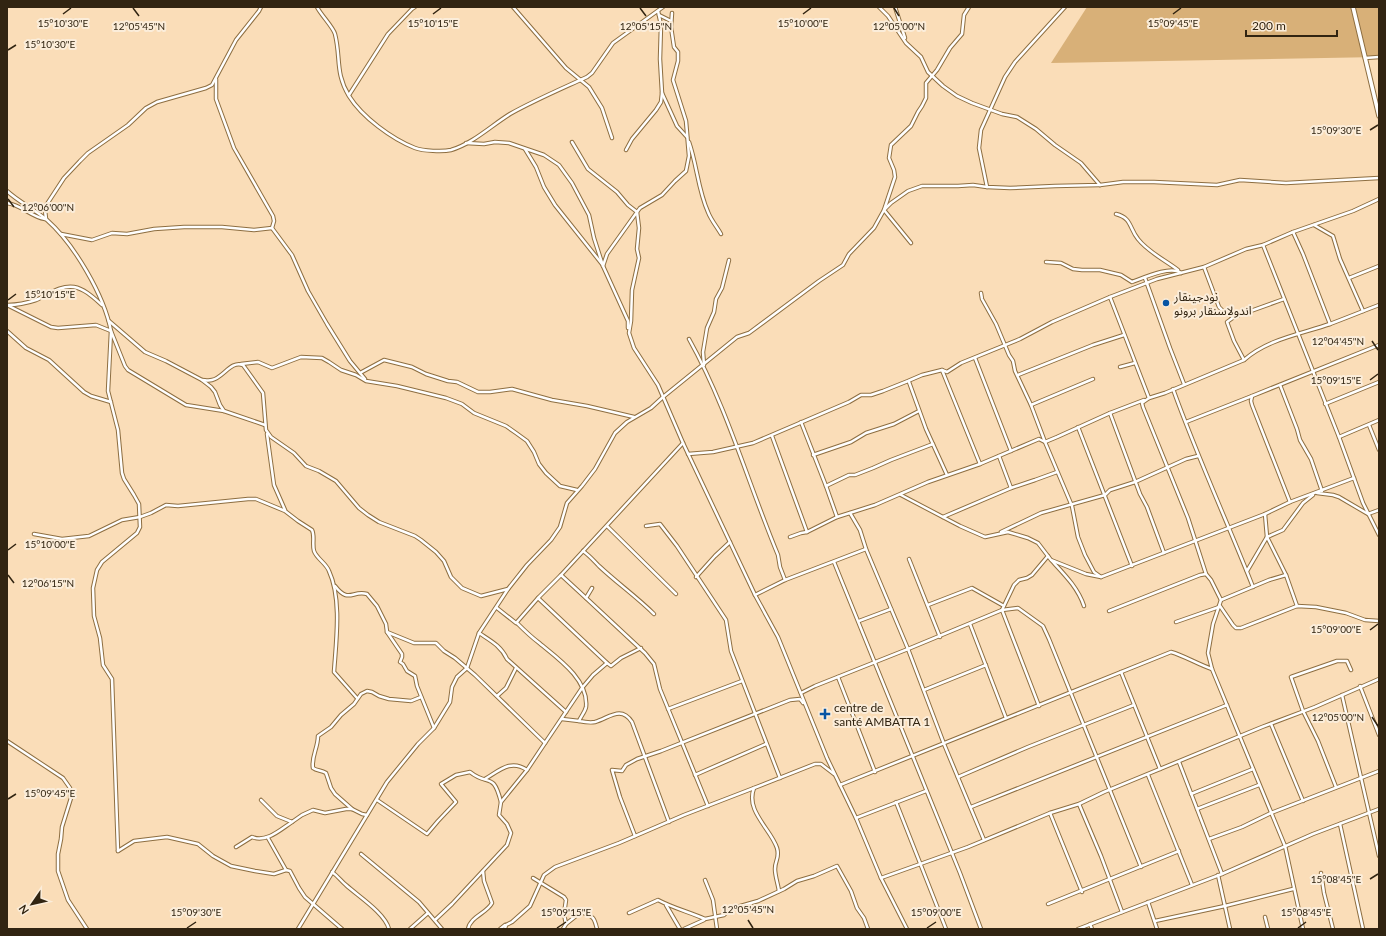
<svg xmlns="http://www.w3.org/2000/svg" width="1386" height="936" font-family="Lato,'Noto Sans Arabic',sans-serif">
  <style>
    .green { fill: #d8b078 }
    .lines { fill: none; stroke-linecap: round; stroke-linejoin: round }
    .street-casing { stroke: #8d6e41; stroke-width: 4.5 }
    .secondary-casing { stroke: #8d6e41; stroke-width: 5.5 }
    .street { stroke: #fff; stroke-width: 2.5 }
    .secondary { stroke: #fff; stroke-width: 3.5 }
    .ticks { fill: none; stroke: #312411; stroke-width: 1.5 }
    .poi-dot { fill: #0654a3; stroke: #fbedda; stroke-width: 1.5 }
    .labels { text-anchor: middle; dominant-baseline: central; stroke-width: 4; stroke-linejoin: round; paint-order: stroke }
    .poi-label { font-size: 12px; fill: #312411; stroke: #fbedda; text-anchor: start }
    .ticks-label { font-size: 10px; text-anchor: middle; fill: #312411; stroke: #fbedda; stroke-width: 4; stroke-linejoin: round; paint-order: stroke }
  </style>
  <rect width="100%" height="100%" fill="#faddb8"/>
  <polygon class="green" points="1087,7 1379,7 1379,57 1051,63"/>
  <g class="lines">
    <g class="street-casing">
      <g id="street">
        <path d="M317,7C321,15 333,27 335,34C341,58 335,73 349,96C362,117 392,139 415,148C423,151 443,152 451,150C472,144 492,125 510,114C535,100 561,89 587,77L592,73L613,43L663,7"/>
        <polyline points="513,7 566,68 589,87 602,108 612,138"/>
        <polyline points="879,7 888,16 906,43 921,57 928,72 943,86 957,96 972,103 1002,114 1017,117 1036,129 1055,145 1081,163 1100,185"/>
        <polyline points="895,7 905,38"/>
        <polyline points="672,13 671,27 674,47 678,52 678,61 673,80 686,121 689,156 686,171 675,181 662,195 640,208 637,212 639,228 637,249 639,258 632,290 631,321 629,333 634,348 658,385 683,443 755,595 778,637 827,758 856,818 881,878 907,929"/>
        <polyline points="659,15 671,21"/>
        <polyline points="1365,58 1379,57"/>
        <polyline points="216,79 216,99 234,148 273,216 274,221 272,228 292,255 308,291 327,324 350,361 365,379"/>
        <polyline points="662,93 677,126 687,137"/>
        <polyline points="349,95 388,34 412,9 415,7"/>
        <polyline points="572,142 588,169 617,192 628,205 637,212 607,254 603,266"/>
        <path d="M689,142C697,165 698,190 708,212C711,220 717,227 721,234"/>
        <polyline points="466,143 484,144 495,142 509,143 544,155 559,165 572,183 589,215 594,238 603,266 628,321 628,328"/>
        <polyline points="525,149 536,167 544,187 555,205 602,264"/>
        <polyline points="626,150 632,139 656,110 661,102 662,93 660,59 661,25 658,11"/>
        <polyline points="987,187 979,148 981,130 1005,77 1015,62 1065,7"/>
        <path d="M7,191C19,202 34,209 47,220C74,244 104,295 111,331L108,391L118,430L122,473L124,479L134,495L139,504L140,527L137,533L102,562L97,570L93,588L94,616L100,638L103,665L112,679L118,851"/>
        <path d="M7,203C22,205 31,217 45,219"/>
        <path d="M1116,214C1132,218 1129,228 1138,239C1148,252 1165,260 1178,270"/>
        <polyline points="46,219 45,210 47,204 64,178 80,161 88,153 128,125 146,108 157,102 206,88 212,85 236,40 259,11 261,7"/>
        <polyline points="1314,225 1333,236 1340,259 1363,311"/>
        <polyline points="1293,232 1303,254 1330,324"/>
        <polyline points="61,234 92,240 112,233 127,234 154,229 184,227 222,227 254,230 272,228"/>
        <polyline points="911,243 884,210 895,177 894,170 889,158 891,145 911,126 918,112 922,106 926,98 926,83 937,70 950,48 962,34 964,15 969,7"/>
        <polyline points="1263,245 1339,437 1363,503 1379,535"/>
        <path d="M1046,262L1061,263L1073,269L1082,270H1100L1121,275L1132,282C1143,278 1171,265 1181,273"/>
        <polyline points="1204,267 1219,307 1225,313 1234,317 1227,322 1234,341 1244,360"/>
        <polyline points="1145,278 1170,348 1184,384"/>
        <polyline points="1349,278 1379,266"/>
        <polyline points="981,293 982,299 996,324 1009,355 1013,361 1015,371 1031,405 1045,442 1072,506 1078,537 1085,555 1094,572 1101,577"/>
        <polyline points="1110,297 1149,398 1142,403 1143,407 1188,518 1206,574 1211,580 1221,600 1213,624 1208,653 1212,669 1285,846 1303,929"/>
        <polyline points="7,305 51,327 58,328 96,325 111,331 125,366 128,370 186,405 224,411"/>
        <path d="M8,305C18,305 27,303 36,300C48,295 60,285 74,287C85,289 94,298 102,305"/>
        <polyline points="1234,317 1284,299"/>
        <polyline points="109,321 145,352 166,361 202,380 211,387 215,392 220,405 224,411 265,425"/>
        <polyline points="7,331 26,348 49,360 84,392 91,396 111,402"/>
        <path d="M689,339C727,407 748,483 778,555L780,567L785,580"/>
        <polyline points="975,358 1011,451"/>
        <polyline points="241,364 258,362 272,368 301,357 322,358 329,362 341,370 356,375 366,381 397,386 446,398 462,404 474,413 506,426 516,433 527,441 534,452 539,464 546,473 560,486 577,490"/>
        <polyline points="704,365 703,352 707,328 714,312 716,299 722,288 729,260"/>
        <polyline points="1120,367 1135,363"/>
        <polyline points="942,370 980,464"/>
        <polyline points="360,373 384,360 412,367 426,374 448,381 457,382 478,392 490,392 512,389 552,400 587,406 634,417"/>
        <polyline points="1018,375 1093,345 1124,335"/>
        <path d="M202,380C205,380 208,381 212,380C223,378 231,360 243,365L263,393L266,430L271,437L294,453L306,466L319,471L336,481L359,508L368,515L379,522L415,536L421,540L436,552L444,561L451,577L462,588L481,596L508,589L527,565L551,540L560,527L567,503L582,486L595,469L615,433L627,422L651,408L663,397L737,337L749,333L819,281L843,265L849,254L874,228L884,210L891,203L908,191L922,186H958L973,185L987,187L1010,188L1055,186L1100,185L1123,182H1154L1217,185L1240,180L1286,183L1379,178"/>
        <polyline points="909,382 926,429 947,475"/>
        <polyline points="1280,385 1297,429 1300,440 1311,459 1322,491"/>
        <path d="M1173,389C1197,456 1227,521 1253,587"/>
        <path d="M1149,398L1165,393L1244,360C1268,339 1301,334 1330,324C1346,318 1363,311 1379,305"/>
        <polyline points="1325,404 1379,382"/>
        <polyline points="1031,405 1093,379"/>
        <polyline points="1110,413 1140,494 1147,507 1164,553"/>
        <polyline points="801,422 826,486 849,475 855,475 873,468 891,460 933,444"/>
        <polyline points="1186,422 1252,396"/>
        <polyline points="1369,425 1379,450"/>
        <polyline points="1078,427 1132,566"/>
        <polyline points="267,434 274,485 285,510"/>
        <polyline points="772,436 807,532"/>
        <polyline points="1339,437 1379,420"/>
        <polyline points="688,454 713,452 753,443 849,402 861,395 871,395 883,391 908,381 922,375 942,370 947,372 961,363 1020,339 1052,322 1110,297 1157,279 1204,267 1246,249 1263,245 1293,232 1353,211 1379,199"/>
        <polyline points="813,455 851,442 866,433 894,424 919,411"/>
        <polyline points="999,456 1011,488"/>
        <polyline points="826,486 837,517"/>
        <polyline points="1317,493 1333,495 1339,497 1368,514 1379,510"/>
        <polyline points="901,495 960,526 985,537 1008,532 1028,538 1038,543 1051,560 1086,574 1101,577 1265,514 1290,502 1354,478"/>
        <polyline points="1290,502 1252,405 1251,401 1252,396 1379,345"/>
        <polyline points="850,513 860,530 866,549 908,649 944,744 984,840"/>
        <polyline points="1265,514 1267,537 1286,575 1297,606"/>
        <polyline points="943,517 1011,488 1035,480 1057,472"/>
        <polyline points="607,526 676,594"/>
        <polyline points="646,526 660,524 677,546 726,620 731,651 780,778"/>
        <polyline points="1001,532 1041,513 1105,495 1110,490 1135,482 1186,459 1198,456"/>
        <path d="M34,534L62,539L89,536L122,520L140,517L151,513L166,505L178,506L248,499H256L285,511L298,521L312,530C315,536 312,544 314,551C317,559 326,563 329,571C342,599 336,642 334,672L357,698"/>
        <polyline points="790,537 801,533 807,532 837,517 875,505 928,482 980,464 1039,439 1045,442 1057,437 1110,413 1144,400"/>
        <path d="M583,551C590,556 594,561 599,566C617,583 637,597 654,614"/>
        <polyline points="909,559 940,637"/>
        <path d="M1052,561C1065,575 1078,588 1084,606"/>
        <polyline points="834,562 960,873 981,929"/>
        <polyline points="1247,571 1267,537 1283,530 1303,503 1313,495"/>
        <polyline points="561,575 683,443"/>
        <polyline points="696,577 715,556 730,542"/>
        <path d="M335,586C349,604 352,590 367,594L377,606L386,624L387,632L402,654V657L400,662L403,664L407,671L415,676L417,686L434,728"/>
        <polyline points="592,588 586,598 645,653 654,664 660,689 708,806"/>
        <polyline points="755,595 785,580 866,549"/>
        <polyline points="538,598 561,575 586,598"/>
        <polyline points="1221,600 1269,580 1286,575"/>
        <polyline points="928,605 972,588 1004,606"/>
        <polyline points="1220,606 1233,625 1236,628 1241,628 1297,606 1316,607 1346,613 1365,620 1379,621"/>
        <polyline points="497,608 516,623"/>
        <polyline points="1109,611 1200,575 1206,574"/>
        <polyline points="859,621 891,609"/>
        <polyline points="1176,622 1219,607"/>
        <polyline points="970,624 1006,718"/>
        <path d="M387,632L414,643H436L444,651L455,658L475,675L545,743L582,688L593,675L607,663L538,598L517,622V623C524,630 530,636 538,642C556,657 589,679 586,707C585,712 581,716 579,721C584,722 590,723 595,722C609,718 621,705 632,722L669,822"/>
        <path d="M479,633C491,641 501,646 507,659L566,712"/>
        <polyline points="607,663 611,666 621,658 641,648"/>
        <polyline points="1121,672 1160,769"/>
        <polyline points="838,677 875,772"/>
        <polyline points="1360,686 1379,735"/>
        <polyline points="924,690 986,665"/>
        <polyline points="801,693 815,686 908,649 1002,610 1018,608 1043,626 1049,639 1141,867"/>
        <polyline points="1342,695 1379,856"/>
        <polyline points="497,696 506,688 516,668"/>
        <polyline points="1039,706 1002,610 1014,585 1019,580 1027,578 1032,575 1048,556"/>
        <polyline points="668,709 742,681"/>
        <polyline points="562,719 579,721"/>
        <polyline points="1271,724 1303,801"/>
        <polyline points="7,741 63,778 70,788 71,798 62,827 61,839 58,854 58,871 68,900 87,929"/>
        <polyline points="1179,762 1222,874"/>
        <polyline points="695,775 766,744"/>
        <polyline points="1148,775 1192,885"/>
        <polyline points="958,777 1028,747 1134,705"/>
        <path d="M485,779C500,770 511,759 527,770L545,743"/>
        <path d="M840,785L1171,652C1185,656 1197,664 1212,669"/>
        <polyline points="1336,787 1318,741 1303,711 1291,677 1337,661 1347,661 1351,670"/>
        <polyline points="1191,794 1253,769"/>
        <polyline points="261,800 277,816 292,822 302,815 313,810 325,813 346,809 352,809 362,814 367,815"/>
        <path d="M377,800L427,834L438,821L456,802L441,784L456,775L470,772C489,787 493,771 501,802"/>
        <polyline points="896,802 946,929"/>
        <polyline points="1079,804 1101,856 1122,912"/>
        <polyline points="971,807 1227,705"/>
        <path d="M352,809L335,794L331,788L326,773C321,770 317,771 313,768C311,757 318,748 318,736L331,727L341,715L354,704L361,694L367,691L372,692L379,696L389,699L411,701L421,697"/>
        <polyline points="1197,809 1259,785"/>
        <polyline points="1050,813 1082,892"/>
        <polyline points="856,818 926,791"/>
        <polyline points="1340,824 1363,929"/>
        <polyline points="635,836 620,797 612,770 622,771 626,765 637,759 661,751 790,700 800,699 803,703"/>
        <polyline points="268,838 286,870"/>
        <polyline points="1209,839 1242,827 1271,813 1379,771"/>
        <path d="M236,847L252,837C266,843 280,830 292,822"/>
        <polyline points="118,851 134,841 167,837 198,844 213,856 231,866 255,871 274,874 286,870 290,871 299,888 305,897 342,929"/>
        <polyline points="361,854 419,902 442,929"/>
        <path d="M332,872C338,876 341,881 346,885C358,896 385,913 389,929"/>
        <polyline points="1321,873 1324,893 1333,929"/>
        <polyline points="1218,875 1230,929"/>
        <polyline points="533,878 564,897 566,900 564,914 566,924"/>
        <polyline points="881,878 968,847 1050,813 1079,804 1104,792 1262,727 1315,707 1379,679"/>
        <polyline points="705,880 713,900 717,929"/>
        <path d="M779,891C778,884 775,876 775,869C775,860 780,858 777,848C771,829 745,811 754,788L815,764H821L834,774"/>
        <polyline points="1148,902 1157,929"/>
        <polyline points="1048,904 1179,851"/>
        <polyline points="666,905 680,929"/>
        <path d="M629,913L658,900C673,908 689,912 705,919L724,915L730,909L758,901L784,889L797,881L814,876L837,866L851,891L857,908L864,918L868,929"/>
        <polyline points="1265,917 1268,929"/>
        <polyline points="435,920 452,904 507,845 511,833 507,824 499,815 501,802 527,770"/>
        <polyline points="1155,921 1225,906 1293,889"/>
        <polyline points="1090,924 1092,929"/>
        <polyline points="298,929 387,782 418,744 434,728 450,702 452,687 457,677 467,668 479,633 508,589"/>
        <polyline points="410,929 428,913"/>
        <path d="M468,929C470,917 487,913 492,903L484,881L483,871"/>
        <polyline points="500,929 505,925"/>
        <polyline points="505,929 506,925 512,922 530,906 544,875 555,867 619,843 684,815 754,788"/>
        <path d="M563,929L566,924L581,912C593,917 594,916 597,929"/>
        <polyline points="684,929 704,920"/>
        <polyline points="1078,929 1222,874 1313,834 1379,809"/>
      </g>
    </g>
    <g class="secondary-casing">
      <polyline id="secondary" points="1353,7 1379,116"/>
    </g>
    <use href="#street" class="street"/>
    <use href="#secondary" class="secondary"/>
  </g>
  <path class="ticks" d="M133,8L139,16M640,8L646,16M894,8L899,16M63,14L71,8M433,14L441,8M803,14L811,8M1173,14L1181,8M8,50L16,45M1370,130L1378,125M8,199L14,207M8,300L16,294M1372,341L1378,350M1370,380L1378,374M8,550L16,544M8,575L14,583M1370,630L1378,624M1372,717L1378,726M8,799L16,794M1370,879L1378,874M748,920L753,928M187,928L196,922M557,928L566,922M927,928L936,922M1298,928L1306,922"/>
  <g class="poi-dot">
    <circle cx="1166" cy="303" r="4"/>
    <path d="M823 708h4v4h4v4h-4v4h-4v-4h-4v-4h4z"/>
  </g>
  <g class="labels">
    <g class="poi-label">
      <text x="1174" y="296">نودجينقار<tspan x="1174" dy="14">اندولاسنقار برونو</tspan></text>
      <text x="834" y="707">centre de<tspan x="834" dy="14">santé AMBATTA 1</tspan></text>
    </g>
  </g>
  <g class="ticks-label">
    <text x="63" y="27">15°10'30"E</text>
    <text x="433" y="27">15°10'15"E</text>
    <text x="803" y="27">15°10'00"E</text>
    <text x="1173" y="27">15°09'45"E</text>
    <text x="139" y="30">12°05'45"N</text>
    <text x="646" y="30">12°05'15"N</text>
    <text x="899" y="30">12°05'00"N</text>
    <text x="50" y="48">15°10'30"E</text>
    <text x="1336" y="134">15°09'30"E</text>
    <text x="48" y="211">12°06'00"N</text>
    <text x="50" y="298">15°10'15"E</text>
    <text x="1338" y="345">12°04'45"N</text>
    <text x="1336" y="384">15°09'15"E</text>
    <text x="50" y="548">15°10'00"E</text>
    <text x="48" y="587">12°06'15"N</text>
    <text x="1336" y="633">15°09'00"E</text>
    <text x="1338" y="721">12°05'00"N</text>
    <text x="50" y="797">15°09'45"E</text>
    <text x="1336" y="883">15°08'45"E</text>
    <text x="748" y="913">12°05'45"N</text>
    <text x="196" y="916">15°09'30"E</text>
    <text x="566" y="916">15°09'15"E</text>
    <text x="936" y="916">15°09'00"E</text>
    <text x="1306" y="916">15°08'45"E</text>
  </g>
  <rect width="1386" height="936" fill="none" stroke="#312411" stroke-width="16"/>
  <g transform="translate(32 904) rotate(236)" stroke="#fbedda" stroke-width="3" paint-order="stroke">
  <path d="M0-3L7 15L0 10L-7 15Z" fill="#312411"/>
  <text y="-6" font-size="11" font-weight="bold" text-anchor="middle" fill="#312411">N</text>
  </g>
  <path d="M1246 30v6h91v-6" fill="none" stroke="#312411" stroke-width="2"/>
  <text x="1252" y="30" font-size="12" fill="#312411" stroke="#fbedda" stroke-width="3" paint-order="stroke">200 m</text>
</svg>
